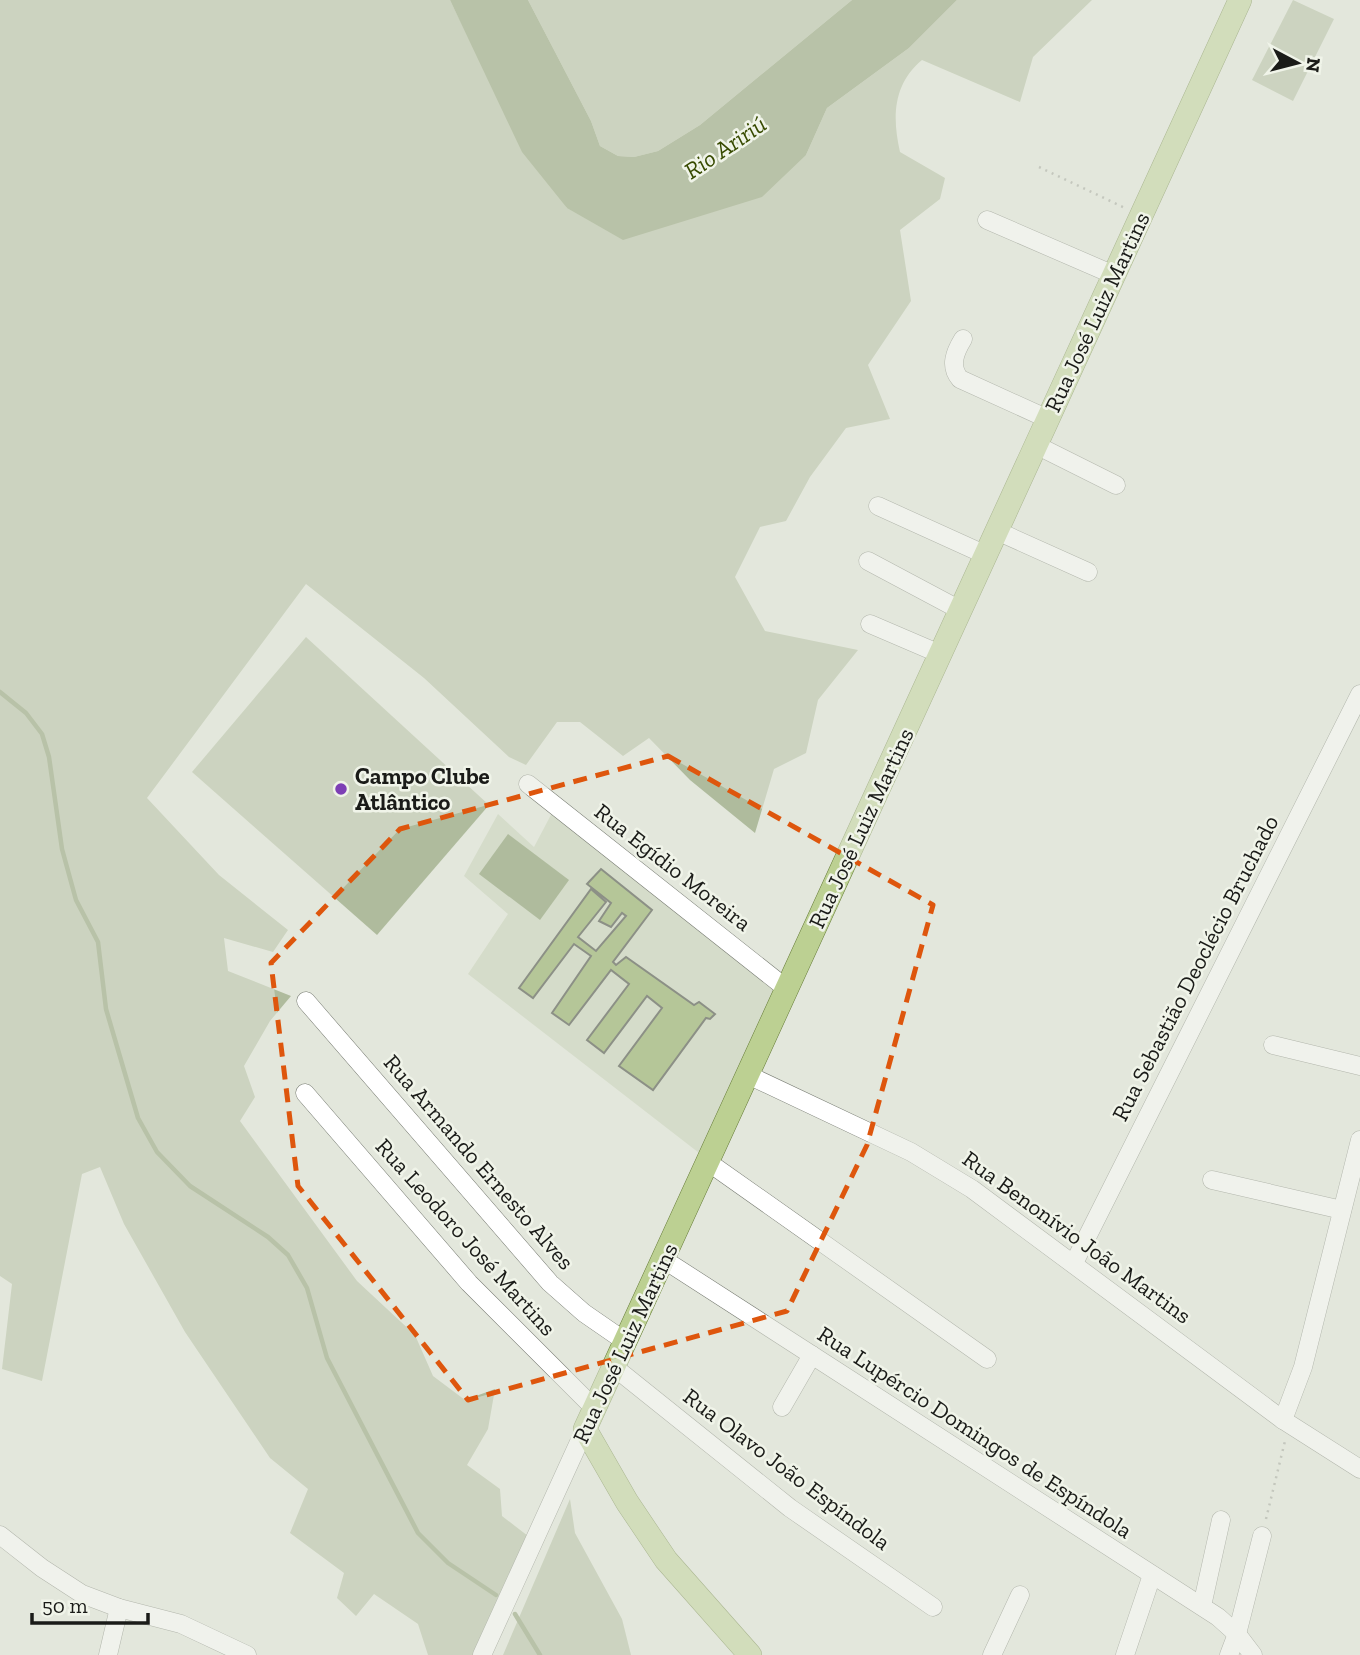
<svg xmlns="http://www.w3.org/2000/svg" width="1360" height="1655" font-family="'Zilla Slab',serif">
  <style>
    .built { fill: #d5dcca }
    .green { fill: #afbb9d }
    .water { fill: #849468 }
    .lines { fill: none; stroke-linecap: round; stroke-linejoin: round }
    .stream { stroke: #849468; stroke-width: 4.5 }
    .building { fill: #b5c698; stroke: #8c9086; stroke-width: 2 }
    .minor-casing { stroke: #787c73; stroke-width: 19 }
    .major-casing { stroke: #667c38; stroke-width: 24 }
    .path { stroke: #9da098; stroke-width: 2.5; stroke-dasharray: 2 5; stroke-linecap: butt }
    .minor { stroke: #fff; stroke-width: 18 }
    .major { stroke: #bcd092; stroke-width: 23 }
    .marked { fill: none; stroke: #de560d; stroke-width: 5; stroke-dasharray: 14 9; stroke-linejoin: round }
    .poi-dot { fill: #7d3fb5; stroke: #f0f4e9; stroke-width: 2.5 }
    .labels { text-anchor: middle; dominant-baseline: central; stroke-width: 5; stroke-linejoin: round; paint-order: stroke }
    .street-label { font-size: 23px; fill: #1a1b18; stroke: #f0f4e9 }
    .poi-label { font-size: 23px; font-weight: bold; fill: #1a1b18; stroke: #f0f4e9; text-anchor: start }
    .water-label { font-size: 24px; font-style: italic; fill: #374a00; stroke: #f0f4e9 }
  </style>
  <rect width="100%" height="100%" fill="#e3e7dc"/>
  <polygon class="built" points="553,811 780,985 703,1156 468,974 508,914 464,876 498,814 534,847"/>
  <g class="green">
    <path d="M0,0H450L483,67L567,208L806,155L827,108L909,48L957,0H1092L1033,57L1020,102L922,60C893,84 892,117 900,152L945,178L940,199L900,230L911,301L868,365L890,419L846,428L810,477L786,521L760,527L735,577L765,631L858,650L818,700L806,753L774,769L755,833L690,780L649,738L623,756L580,722H557L526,765L509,757L424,678L306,584L147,798L219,875L288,930L273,952L224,938L228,971L291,996L270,1021L244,1066L255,1097L240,1121L357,1281L415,1335L433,1376L465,1400L495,1389L488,1429L467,1465L500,1489L502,1516L528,1536L473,1655H428L418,1624L374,1594L356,1616L337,1598L344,1573L290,1533L308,1489L270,1458L185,1332L124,1224L100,1167L82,1174L42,1381L2,1369L12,1284L0,1276Z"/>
    <polygon points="528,0 852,0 700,125 658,151 634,157 618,156 600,146 591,121"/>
    <polygon points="1293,0 1334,19 1293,101 1252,80"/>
    <polygon points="306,637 489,805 377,935 192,772"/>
    <polygon points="508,834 569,880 540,920 479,874"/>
    <polygon points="570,1499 575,1533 622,1619 631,1655 503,1655"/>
  </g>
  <polygon class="water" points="450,0 528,0 591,121 600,146 618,156 634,157 658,151 700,125 852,0 957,0 909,48 827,108 806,155 762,197 623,240 567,208 522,152"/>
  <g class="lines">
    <g class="stream">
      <polyline points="0,692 26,713 42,734 49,757 62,849 76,900 98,942 106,1009 138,1118 157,1152 190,1186 268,1237 288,1255 307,1288 327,1358 418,1533 448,1563 496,1595"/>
      <polyline points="515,1614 540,1655"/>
    </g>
  </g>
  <polygon class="building" points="601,869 652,910 613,962 616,965 626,957 694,1005 699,1002 715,1014 710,1019 706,1018 653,1090 619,1066 662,1008 647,996 604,1053 587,1040 629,984 611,970 569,1025 552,1013 591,956 574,944 533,998 519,988 591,889 606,902 578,937 596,951 626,916 622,913 611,927 599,921 611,903 587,884"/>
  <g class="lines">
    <g class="minor-casing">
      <g id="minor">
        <polyline points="987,220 1114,275"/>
        <path d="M963,339C955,352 949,366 960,379L1048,419"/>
        <polyline points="1036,445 1116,485"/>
        <polyline points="878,506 986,555"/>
        <polyline points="997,531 1088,572"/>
        <polyline points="868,561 960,610"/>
        <polyline points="870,624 940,654"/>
        <polyline points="528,784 787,989"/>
        <polyline points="306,1001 550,1283 584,1313 626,1342"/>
        <polyline points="1273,1045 1360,1066"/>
        <polyline points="748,1075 911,1152 972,1189 1283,1420 1360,1469"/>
        <polyline points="305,1093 469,1283 595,1409"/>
        <polyline points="708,1162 987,1359"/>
        <polyline points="1212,1180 1342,1210"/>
        <polyline points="663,1259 1218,1617 1237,1634 1253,1655"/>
        <polyline points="1074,1263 1360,694"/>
        <polyline points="614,1367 790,1508 933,1607"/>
        <polyline points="782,1407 812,1355"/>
        <polyline points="1283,1420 1303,1367 1360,1140"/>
        <polyline points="0,1535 42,1568 82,1594 119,1608 181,1624 247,1655"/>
        <polyline points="1202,1606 1221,1520"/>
        <polyline points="108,1655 119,1608"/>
        <polyline points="482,1655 585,1429"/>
        <polyline points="992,1655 1020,1595"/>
        <polyline points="1125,1655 1152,1575"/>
        <polyline points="1229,1655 1237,1634 1262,1536"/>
      </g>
    </g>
    <g class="major-casing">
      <polyline id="major" points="750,1655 666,1560 627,1502 585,1429 1240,0"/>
    </g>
    <g class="path">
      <polyline points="1039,167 1125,208"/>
      <polyline points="1266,1519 1285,1441"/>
    </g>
    <use href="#minor" class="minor"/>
    <use href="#major" class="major"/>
  </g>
  <path d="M0 0H1360V1655H0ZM668,756L933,905L867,1145L787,1311L468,1400L298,1186L271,963L400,829Z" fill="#e3e7dc" fill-opacity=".55" fill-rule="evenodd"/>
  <path class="marked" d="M668,756L933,905L867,1145L787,1311L468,1400L298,1186L271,963L400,829Z"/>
  <circle class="poi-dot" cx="341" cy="789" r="7"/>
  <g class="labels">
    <g class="street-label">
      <text transform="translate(1097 312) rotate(-65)">Rua José Luiz Martins</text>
      <text transform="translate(861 828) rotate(-65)">Rua José Luiz Martins</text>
      <text transform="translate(673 867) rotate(38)">Rua Egídio Moreira</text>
      <text transform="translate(1195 968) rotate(-63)">Rua Sebastião Deoclécio Bruchado</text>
      <text transform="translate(479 1162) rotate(49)">Rua Armando Ernesto Alves</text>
      <text transform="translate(466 1237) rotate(48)">Rua Leodoro José Martins</text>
      <text transform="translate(1077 1237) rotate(36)">Rua Benonívio João Martins</text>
      <text transform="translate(625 1343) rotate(-65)">Rua José Luiz Martins</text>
      <text transform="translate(975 1432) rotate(33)">Rua Lupércio Domingos de Espíndola</text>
      <text transform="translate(787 1469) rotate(37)">Rua Olavo João Espíndola</text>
    </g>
    <g class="poi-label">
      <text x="355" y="776">Campo Clube<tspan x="355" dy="26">Atlântico</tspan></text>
    </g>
    <g class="water-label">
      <text transform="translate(725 147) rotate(-34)">Rio Aririú</text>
    </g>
  </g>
  <g transform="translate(1297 63) rotate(97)" stroke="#f0f4e9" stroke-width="5" paint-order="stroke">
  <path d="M0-5L12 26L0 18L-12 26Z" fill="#1a1b18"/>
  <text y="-10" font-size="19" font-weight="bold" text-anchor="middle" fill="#1a1b18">N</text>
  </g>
  <path d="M32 1613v10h116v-10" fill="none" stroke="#1a1b18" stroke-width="3.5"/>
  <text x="42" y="1613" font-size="21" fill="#1a1b18" stroke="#f0f4e9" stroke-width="5" paint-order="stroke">50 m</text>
</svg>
